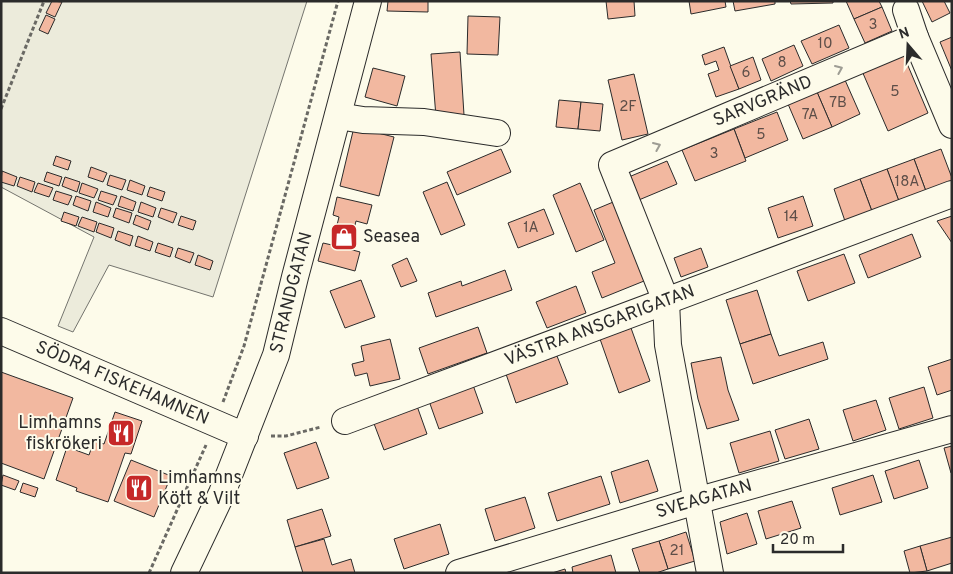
<svg xmlns="http://www.w3.org/2000/svg" width="953" height="574" font-family="Overpass,sans-serif">
  <style>
    .green { fill: #ecebdb; stroke: #74746e }
    .building { fill: #f2b8a0; stroke: #2b2b2b }
    .lines { fill: none; stroke-linecap: round; stroke-linejoin: round }
    .minor-casing { stroke: #2b2b2b; stroke-width: 28 }
    .path { stroke: #6a6964; stroke-width: 3; stroke-dasharray: 4 2.5; stroke-linecap: butt }
    .minor { stroke: #fdfbea; stroke-width: 26 }
    .oneway { stroke: #9e9d94 }
    .labels { text-anchor: middle; dominant-baseline: central; stroke-width: 4; stroke-linejoin: round; paint-order: stroke }
    .number-label { font-size: 15px; fill: #5d4e48 }
    .street-label { font-size: 18px; fill: #2b2b2b; stroke: #fdfbea }
    .poi-label { font-size: 18px; fill: #2b2b2b; stroke: #fdfbea; text-anchor: start }
  </style>
  <rect width="100%" height="100%" fill="#fdfbea"/>
  <polygon class="green" points="1,1 307,1 213,297 109,265 73,332 58,326 94,237 1,187"/>
  <g class="building">
    <polygon points="52,1 62,2 55,17 46,13"/>
    <polygon points="388,1 428,1 428,12 387,11"/>
    <polygon points="606,1 634,1 635,16 608,19"/>
    <polygon points="689,1 725,1 726,7 691,14"/>
    <polygon points="733,1 775,1 775,4 735,11"/>
    <polygon points="790,1 833,1 833,3 791,4"/>
    <polygon points="846,1 879,1 882,7 854,19"/>
    <polygon points="922,1 944,1 950,13 932,22"/>
    <polygon points="882,7 892,31 865,43 854,19"/>
    <polygon points="46,15 55,19 48,34 39,30"/>
    <polygon points="468,16 500,17 498,55 467,54"/>
    <polygon points="839,25 849,48 812,64 801,41"/>
    <polygon points="952,37 952,71 940,42"/>
    <polygon points="794,45 803,66 771,81 762,59"/>
    <polygon points="724,47 739,89 716,97 708,74 719,70 716,61 705,65 702,55"/>
    <polygon points="460,52 464,115 436,117 431,54"/>
    <polygon points="903,54 928,113 888,131 862,71"/>
    <polygon points="753,57 761,80 739,89 730,66"/>
    <polygon points="373,68 405,76 397,106 365,97"/>
    <polygon points="634,74 648,134 622,140 608,80"/>
    <polygon points="845,80 860,114 832,127 817,92"/>
    <polygon points="817,92 832,127 803,139 788,104"/>
    <polygon points="559,100 581,102 578,129 556,127"/>
    <polygon points="581,102 603,104 600,131 578,129"/>
    <polygon points="777,112 788,140 745,158 734,129"/>
    <polygon points="354,127 394,137 379,196 340,186"/>
    <polygon points="734,129 746,161 695,181 682,150"/>
    <polygon points="501,149 511,172 457,195 447,172"/>
    <polygon points="941,149 952,178 952,185 927,194 914,159"/>
    <polygon points="56,156 71,161 68,170 53,165"/>
    <polygon points="914,159 927,194 900,204 887,169"/>
    <polygon points="667,161 677,184 634,202 624,179"/>
    <polygon points="91,167 107,173 103,182 88,177"/>
    <polygon points="887,169 900,204 873,214 860,179"/>
    <polygon points="2,171 17,177 14,186 1,182"/>
    <polygon points="47,172 62,177 59,186 44,181"/>
    <polygon points="110,175 126,180 122,190 107,185"/>
    <polygon points="20,177 35,182 32,192 17,186"/>
    <polygon points="65,177 80,182 77,192 62,186"/>
    <polygon points="860,179 873,214 846,224 834,189"/>
    <polygon points="130,180 145,186 142,195 127,190"/>
    <polygon points="447,182 465,225 441,235 423,192"/>
    <polygon points="38,183 53,188 49,197 34,192"/>
    <polygon points="82,183 98,189 94,198 79,193"/>
    <polygon points="580,183 604,240 576,252 553,195"/>
    <polygon points="150,187 165,192 162,201 147,196"/>
    <polygon points="56,191 72,196 68,205 53,200"/>
    <polygon points="101,191 117,196 113,205 98,200"/>
    <polygon points="76,196 91,201 88,211 73,205"/>
    <polygon points="121,196 136,202 133,211 118,206"/>
    <polygon points="803,196 813,226 778,238 768,208"/>
    <polygon points="337,197 372,205 367,224 356,221 349,249 360,252 355,271 318,261 323,243 332,245 339,217 333,215"/>
    <polygon points="618,200 649,279 602,298 592,272 615,263 594,210"/>
    <polygon points="96,202 111,208 108,217 93,212"/>
    <polygon points="141,202 156,208 153,217 138,212"/>
    <polygon points="116,208 132,213 129,223 113,217"/>
    <polygon points="161,208 177,213 173,223 158,217"/>
    <polygon points="544,209 554,234 518,248 508,223"/>
    <polygon points="64,212 79,217 76,226 61,221"/>
    <polygon points="136,215 151,221 148,230 133,224"/>
    <polygon points="181,216 196,221 193,230 178,225"/>
    <polygon points="952,216 952,243 937,221"/>
    <polygon points="82,217 97,222 94,232 78,226"/>
    <polygon points="99,223 114,228 111,238 96,232"/>
    <polygon points="118,231 133,236 130,246 115,240"/>
    <polygon points="912,234 921,257 868,278 859,255"/>
    <polygon points="138,236 153,242 150,251 135,246"/>
    <polygon points="158,243 173,248 170,257 155,252"/>
    <polygon points="178,248 194,253 190,263 175,257"/>
    <polygon points="701,248 708,267 681,277 674,258"/>
    <polygon points="844,254 855,283 808,301 797,271"/>
    <polygon points="198,255 213,261 210,270 195,265"/>
    <polygon points="407,258 417,281 401,287 392,265"/>
    <polygon points="505,270 512,290 436,317 428,293 461,281 462,286"/>
    <polygon points="361,280 375,317 345,328 330,291"/>
    <polygon points="576,286 586,313 547,328 536,302"/>
    <polygon points="757,290 771,334 740,344 726,300"/>
    <polygon points="478,327 487,353 428,374 419,348"/>
    <polygon points="631,328 650,381 619,393 600,339"/>
    <polygon points="771,334 779,356 823,342 828,359 753,384 740,344"/>
    <polygon points="390,339 400,379 370,386 367,373 355,376 352,364 364,361 361,346"/>
    <polygon points="557,356 568,384 516,403 506,374"/>
    <polygon points="721,357 728,390 739,420 707,429 698,399 691,363"/>
    <polygon points="952,359 952,390 937,395 928,367"/>
    <polygon points="1,372 73,398 44,479 1,463"/>
    <polygon points="473,385 483,413 439,429 429,401"/>
    <polygon points="924,387 933,418 899,429 889,398"/>
    <polygon points="876,400 886,430 853,441 843,410"/>
    <polygon points="417,406 427,434 384,450 373,421"/>
    <polygon points="115,412 142,421 131,454 125,453 108,502 76,491 77,488 56,480 67,447 89,455 94,441 104,444"/>
    <polygon points="809,419 819,449 785,459 775,430"/>
    <polygon points="770,431 779,461 739,473 730,443"/>
    <polygon points="316,442 329,478 297,489 284,453"/>
    <polygon points="952,446 952,472 951,473 944,448"/>
    <polygon points="131,460 171,476 154,517 114,501"/>
    <polygon points="648,460 658,491 620,503 611,472"/>
    <polygon points="919,460 928,488 894,499 885,471"/>
    <polygon points="3,475 19,481 15,490 1,485"/>
    <polygon points="873,475 882,502 840,515 832,488"/>
    <polygon points="601,476 610,504 557,521 548,493"/>
    <polygon points="23,483 38,488 35,497 20,492"/>
    <polygon points="525,497 535,528 495,541 485,509"/>
    <polygon points="792,501 801,528 766,539 758,511"/>
    <polygon points="322,509 331,536 295,547 287,520"/>
    <polygon points="747,513 757,544 727,554 720,522"/>
    <polygon points="440,524 449,554 404,569 394,539"/>
    <polygon points="686,532 695,561 668,569 659,541"/>
    <polygon points="952,537 952,563 927,571 920,546"/>
    <polygon points="324,539 332,565 351,559 355,573 303,573 295,547"/>
    <polygon points="659,541 668,569 656,573 640,573 632,549"/>
    <polygon points="920,546 927,571 910,573 904,551"/>
    <polygon points="611,555 616,573 573,573 572,567"/>
    <polygon points="565,569 566,573 552,573"/>
  </g>
  <g class="lines">
    <g class="minor-casing">
      <g id="minor">
        <polyline points="906,10 915,37 952,125"/>
        <polyline points="338,116 363,120 424,122 497,133"/>
        <path id="s1" d="M1,331L245,436"/>
        <path id="s2" d="M345,421L952,194"/>
        <path id="s3" d="M184,573L222,493L276,355L295,277L368,1"/>
        <path id="s4" d="M459,573L696,501L952,429"/>
        <path id="s5" d="M710,573L668,345L666,301L612,165L915,37"/>
      </g>
    </g>
    <g class="path">
      <polyline points="1,109 44,1"/>
      <polyline points="223,402 244,346 338,1"/>
      <polyline points="271,436 286,436 321,427"/>
      <polyline points="149,573 206,445"/>
    </g>
    <use href="#minor" class="minor"/>
  </g>
  <defs><path id="oneway-chevron" d="M-2-3.5L2.5 0L-2 3.5" fill="none" stroke-width="1.6" stroke-linecap="round" stroke-linejoin="round" transform="scale(1.25)"/></defs>
  <g class="oneway">
    <use href="#oneway-chevron" transform="translate(839 69) rotate(-23)"/>
    <use href="#oneway-chevron" transform="translate(657 146) rotate(-23)"/>
  </g>
  <defs>
    <g id="shop-square" transform="scale(1.4375)"><rect x="-9" y="-9" width="18" height="18" rx="4" fill="#c62828" stroke="#fdfbea"/><path d="M-5-2.5h2.3a2.7 3.5 0 0 1 5.4 0H5L5.5 6h-11ZM-1.5-2.5h3a1.5 2.3 0 0 0-3 0Z" fill="#fff"/></g>
    <g id="restaurant-square" transform="scale(1.4375)"><rect x="-9" y="-9" width="18" height="18" rx="4" fill="#c62828" stroke="#fdfbea"/><path d="M-5-6h1v4h1v-4h1v4h1v-4h1v5L-1.5 .5V6h-2V.5L-5-1ZM5-6V6H3V1.5H1.5Q1.5-4 5-6Z" fill="#fff"/></g>
  </defs>
  <g fill-rule="evenodd">
    <use href="#shop-square" x="344" y="237"/>
    <use href="#restaurant-square" x="121" y="433"/>
    <use href="#restaurant-square" x="139" y="488"/>
  </g>
  <g class="labels">
    <g class="number-label">
      <text x="873" y="25">3</text>
      <text x="825" y="44">10</text>
      <text x="782" y="63">8</text>
      <text x="746" y="73">6</text>
      <text x="895" y="92">5</text>
      <text x="838" y="103">7B</text>
      <text x="628" y="107">2F</text>
      <text x="810" y="115">7A</text>
      <text x="761" y="135">5</text>
      <text x="714" y="154">3</text>
      <text x="907" y="182">18A</text>
      <text x="791" y="217">14</text>
      <text x="531" y="228">1A</text>
      <text x="677" y="551">21</text>
    </g>
    <g class="street-label">
      <text stroke="none"><textPath href="#s5" startOffset="586">SARVGRÄND</textPath></text>
      <text stroke="none"><textPath href="#s3" startOffset="301">STRANDGATAN</textPath></text>
      <text stroke="none"><textPath href="#s2" startOffset="272">VÄSTRA ANSGARIGATAN</textPath></text>
      <text stroke="none"><textPath href="#s1" startOffset="132">SÖDRA FISKEHAMNEN</textPath></text>
      <text stroke="none"><textPath href="#s4" startOffset="256">SVEAGATAN</textPath></text>
    </g>
    <g class="poi-label">
      <text x="363" y="237">Seasea</text>
      <text x="102" y="423" text-anchor="end">Limhamns<tspan x="102" dy="21">fiskrökeri</tspan></text>
      <text x="158" y="478">Limhamns<tspan x="158" dy="21">Kött &amp; Vilt</tspan></text>
    </g>
  </g>
  <rect width="953" height="574" fill="none" stroke="#2b2b2b" stroke-width="5"/>
  <g transform="translate(908 45) rotate(341)" stroke="#fdfbea" stroke-width="4" paint-order="stroke">
  <path d="M0-4L9 19L0 12L-9 19Z" fill="#2b2b2b"/>
  <text y="-8" font-size="14" font-weight="bold" text-anchor="middle" fill="#2b2b2b">N</text>
  </g>
  <path d="M773 544v8h70v-8" fill="none" stroke="#2b2b2b" stroke-width="2.5"/>
  <text x="780" y="544" font-size="15" fill="#2b2b2b" stroke="#fdfbea" stroke-width="4" paint-order="stroke">20 m</text>
</svg>
